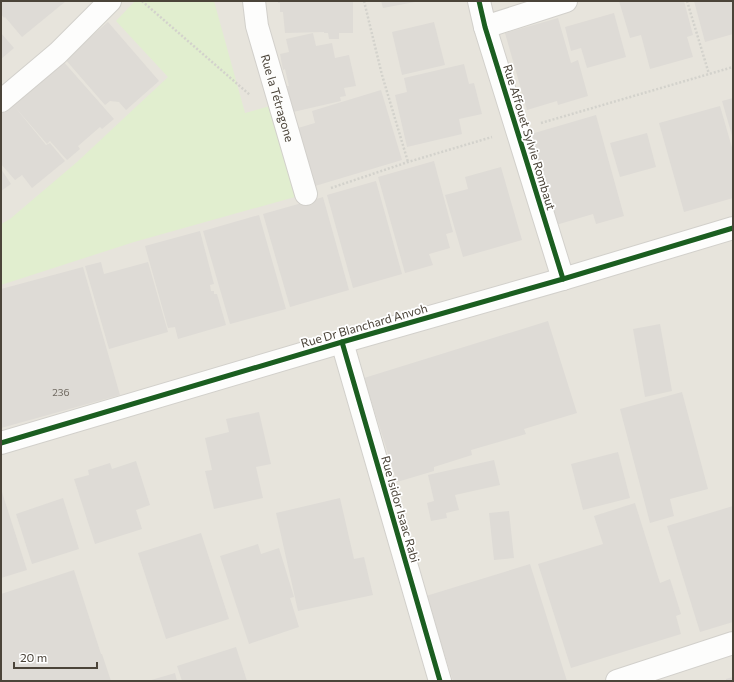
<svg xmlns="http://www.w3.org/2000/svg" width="734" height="682" font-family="Commissioner,sans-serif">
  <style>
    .residential { fill: #e7e4dc }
    .green { fill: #e1eecf }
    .building { fill: #dedbd6 }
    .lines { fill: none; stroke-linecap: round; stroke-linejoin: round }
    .minor-casing { stroke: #d2d0cb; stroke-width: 24 }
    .path { stroke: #d3d2cc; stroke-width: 2.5; stroke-dasharray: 2 2; stroke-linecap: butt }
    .minor { stroke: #fdfdfc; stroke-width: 22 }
    .cycleway-casing { stroke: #fff; stroke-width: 8 }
    .cycleway { stroke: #1b5e20; stroke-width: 5 }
    .labels { text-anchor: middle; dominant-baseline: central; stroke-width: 3.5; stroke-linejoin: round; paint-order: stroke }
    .number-label { font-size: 10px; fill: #706a61 }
    .street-label { font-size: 12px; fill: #4b4439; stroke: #fff }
  </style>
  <rect width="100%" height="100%" fill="#f4f2ee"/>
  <rect class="residential" x="1" y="1" width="732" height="680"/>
  <polygon class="green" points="135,1 214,1 245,113 277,104 302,195 134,242 1,285 1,224 10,219 77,162 168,77 116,21"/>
  <g class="building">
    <polygon points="1,1 66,1 22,37 5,17 4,18 1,14"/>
    <polygon points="278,1 353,1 353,33 339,33 339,39 329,39 328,33 324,33 324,32 285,33 283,12 280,12 280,3 278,3"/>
    <polygon points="381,1 415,1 415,2 383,8"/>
    <polygon points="619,1 684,1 693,35 687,37 693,57 650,69 641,35 630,38"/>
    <polygon points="694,1 733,1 733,34 705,42"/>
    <polygon points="614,13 626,57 587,68 581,48 571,51 565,27"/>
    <polygon points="558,18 571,63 578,60 588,96 558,105 557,101 527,110 505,33"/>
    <polygon points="108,22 159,81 126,110 119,102 110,101 105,105 65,59"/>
    <polygon points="434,22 445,65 402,75 392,32"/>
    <polygon points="1,33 14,48 1,59"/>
    <polygon points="313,33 316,46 332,43 335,58 349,55 356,86 344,88 346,96 340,97 341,101 293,112 287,86 289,86 285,69 283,70 280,54 289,52 286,39"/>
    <polygon points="62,60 114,119 102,129 100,127 78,146 80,149 67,160 50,141 47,144 15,107 46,145 50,143 65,161 32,188 22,175 15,180 1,164 1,112"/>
    <polygon points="464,64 469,84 474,83 482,114 459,119 462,134 407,147 395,95 407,92 404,78"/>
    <polygon points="381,90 402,160 315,186 298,128 315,123 312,111"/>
    <polygon points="733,98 733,139 722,101"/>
    <polygon points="720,106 733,151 733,198 684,212 659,123"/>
    <polygon points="596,115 624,216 596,224 593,214 556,225 531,134"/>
    <polygon points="647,133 656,167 620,177 610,143"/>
    <polygon points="434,161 453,232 446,234 450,248 429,254 433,265 405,273 378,177"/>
    <polygon points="501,167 522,240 463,257 445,195 468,189 465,177"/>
    <polygon points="1,169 11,184 1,191"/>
    <polygon points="376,181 402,274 353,288 327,195"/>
    <polygon points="323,197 349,290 290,307 263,214"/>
    <polygon points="259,215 286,309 230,324 203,231"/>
    <polygon points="200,231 214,284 210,285 211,291 214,291 214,294 217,294 226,325 178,339 175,327 168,328 145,246"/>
    <polygon points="101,262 104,274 148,262 168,332 109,349 85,266"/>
    <polygon points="83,267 120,395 1,428 1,289"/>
    <polygon points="548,321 577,413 524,429 526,434 471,450 472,455 434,467 434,471 397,482 364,378"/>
    <polygon points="660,324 672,391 645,397 633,329"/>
    <polygon points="682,392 708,489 670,499 674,516 650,523 620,409"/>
    <polygon points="259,412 271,464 256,467 263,498 214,509 205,471 212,470 205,438 229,432 226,419"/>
    <polygon points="618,452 630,498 583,510 571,464"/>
    <polygon points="494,460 500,485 455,495 459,510 446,513 447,518 431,521 427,503 434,501 428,475"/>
    <polygon points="136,461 150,505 136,510 142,529 95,544 74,479 89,475 88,470 110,463 112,469"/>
    <polygon points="1,489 27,570 1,578"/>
    <polygon points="63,498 79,549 32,564 16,514"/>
    <polygon points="340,498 354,559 364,557 373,595 298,611 276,513"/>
    <polygon points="635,503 660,583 670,579 681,614 676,616 681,634 571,668 538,564 603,544 594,516"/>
    <polygon points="733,506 733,622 700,632 667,526"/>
    <polygon points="509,511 514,558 494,560 489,513"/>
    <polygon points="201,533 229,619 166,639 138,553"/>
    <polygon points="258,544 261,554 279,548 294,597 290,598 299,627 249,644 220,556"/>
    <polygon points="530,564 567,681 453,681 426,596"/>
    <polygon points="74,570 101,654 102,654 111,681 1,681 1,594"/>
    <polygon points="236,647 247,681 182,681 177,666"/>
    <polygon points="175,673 177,681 148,681"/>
    <polygon points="733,677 733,681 726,681 726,679"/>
  </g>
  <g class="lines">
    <g class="minor-casing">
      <g id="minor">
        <path id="s1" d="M254,1L257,26L306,194"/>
        <polyline points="479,1 485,27 563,279"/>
        <polyline points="485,27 566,1"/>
        <polyline points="1,101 58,53 110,1"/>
        <polyline points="342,342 440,681"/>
        <polyline points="1,443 342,342 563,279 733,228"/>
        <polyline points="617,681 733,643"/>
      </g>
    </g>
    <g class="path">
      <polyline points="142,1 250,95"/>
      <polyline points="364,1 382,75 408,162"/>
      <polyline points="687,1 709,74"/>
      <polyline points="541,123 733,67"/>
      <polyline points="331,188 408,162 492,137"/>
    </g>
    <use href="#minor" class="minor"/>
    <g class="cycleway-casing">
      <g id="cycleway">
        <polyline points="479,1 485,27 563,279"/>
        <polyline points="342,342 440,681"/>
        <polyline points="1,443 342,342 563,279 733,228"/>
      </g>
    </g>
    <use href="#cycleway" class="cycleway"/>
  </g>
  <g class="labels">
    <g class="number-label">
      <text x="61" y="392">236</text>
    </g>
    <g class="street-label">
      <text stroke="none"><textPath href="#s1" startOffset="100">Rue la Tétragone</textPath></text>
      <text transform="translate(530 137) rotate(73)">Rue Affouet Sylvie Rombaut</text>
      <text transform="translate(364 325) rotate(-16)">Rue Dr Blanchard Anvoh</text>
      <text transform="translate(401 509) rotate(74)">Rue Isidor Isaac Rabi</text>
    </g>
  </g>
  <rect width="734" height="682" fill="none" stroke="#4b4439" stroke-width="4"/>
  <path d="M14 662v6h83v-6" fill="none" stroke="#4b4439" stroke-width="2"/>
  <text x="20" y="662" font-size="12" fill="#4b4439" stroke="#ffffff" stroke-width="3" paint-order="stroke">20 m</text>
</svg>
